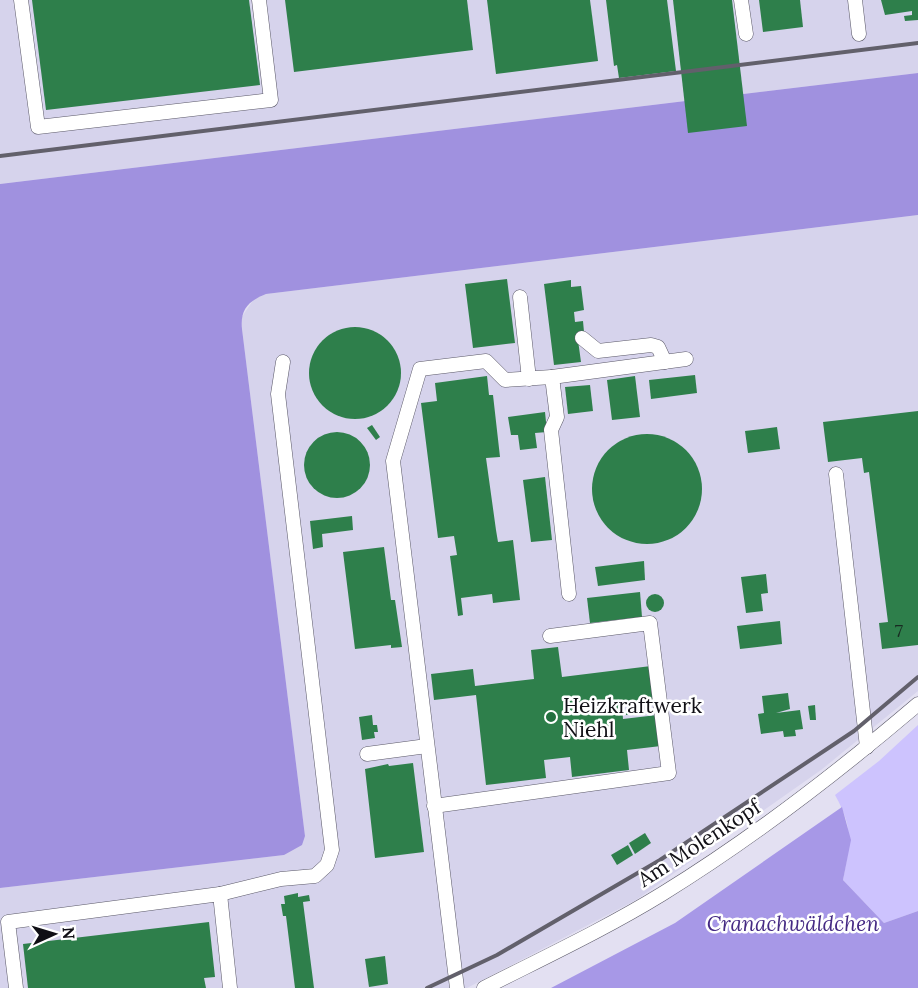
<svg xmlns="http://www.w3.org/2000/svg" width="918" height="988" font-family="Lora,serif">
  <style>
    .built { fill: #d6d3ec }
    .green { fill: #cdc3fe }
    .forest { fill: #a798e7 }
    .water { fill: #a091df }
    .building { fill: #2e7f4b }
    .lines { fill: none; stroke-linecap: round; stroke-linejoin: round }
    .minor-casing { stroke: #5b5968; stroke-width: 15 }
    .minor { stroke: #fff; stroke-width: 14 }
    .rail { stroke: #62606b; stroke-width: 4 }
    .poi-dot { fill: #22703f; stroke: #fff; stroke-width: 2 }
    .labels { text-anchor: middle; dominant-baseline: central; stroke-width: 5; stroke-linejoin: round; paint-order: stroke }
    .number-label { font-size: 18px; fill: #182b22 }
    .poi-label { font-size: 21px; fill: #100f15; stroke: #fff; text-anchor: start }
    .street-label { font-size: 21px; fill: #100f15; stroke: #fff }
    .park-label { font-size: 21px; font-style: italic; fill: #452a84; stroke: #fff }
  </style>
  <rect width="100%" height="100%" fill="#e3e0f2"/>
  <g class="built">
    <polygon points="0,0 918,0 918,73 0,184"/>
    <polygon points="918,215 918,691 821,770 636,900 467,988 0,988 0,888 284,855 305,836 242,329 241,318 254,299 266,294"/>
  </g>
  <path class="green" d="M918,725V911L884,923L843,880C850,843 854,829 835,795L879,761Z"/>
  <polygon class="forest" points="842,807 851,840 843,880 884,923 918,911 918,988 551,988 675,923"/>
  <path class="water" d="M918,73V215L266,294C248,301 240,310 242,329L305,836L302,845L284,855L0,888V184Z"/>
  <g class="building">
    <polygon points="32,0 249,0 260,85 46,110"/>
    <polygon points="285,0 467,0 473,50 294,72"/>
    <polygon points="487,0 590,0 598,61 496,74"/>
    <polygon points="606,0 667,0 676,71 619,78 617,65 614,66"/>
    <polygon points="673,0 732,0 747,126 688,133"/>
    <polygon points="759,0 800,0 803,27 763,32"/>
    <polygon points="881,0 918,0 918,20 905,21 904,16 912,15 912,11 885,15"/>
    <polygon points="507,279 515,343 473,348 465,284"/>
    <polygon points="571,280 571,287 581,286 584,310 574,312 575,322 583,321 584,332 577,333 581,362 554,365 544,284"/>
    <circle cx="355" cy="373" r="46"/>
    <polygon points="695,375 697,393 651,399 649,380"/>
    <polygon points="487,376 489,395 493,395 500,457 486,458 496,530 498,542 513,540 520,600 493,603 492,594 461,598 463,615 458,616 450,556 457,555 454,536 438,538 421,403 437,401 435,383"/>
    <polygon points="635,376 640,417 612,420 607,380"/>
    <polygon points="590,385 593,411 568,414 565,387"/>
    <polygon points="918,411 918,645 882,649 879,623 888,622 869,472 864,473 862,458 828,462 823,422"/>
    <polygon points="545,412 547,432 535,433 537,448 520,450 518,435 511,435 508,417"/>
    <polygon points="372,425 380,437 376,440 367,428"/>
    <polygon points="777,427 780,449 748,453 745,431"/>
    <circle cx="337" cy="465" r="33"/>
    <circle cx="647" cy="489" r="55"/>
    <polygon points="545,477 552,540 531,542 523,480"/>
    <polygon points="352,516 353,530 322,534 323,547 313,549 310,521"/>
    <polygon points="384,547 391,600 395,600 402,647 391,648 391,645 355,649 343,552"/>
    <polygon points="644,561 645,580 598,586 595,567"/>
    <polygon points="766,574 768,593 761,594 763,611 746,613 741,577"/>
    <polygon points="640,592 642,617 590,623 587,598"/>
    <circle cx="655" cy="603" r="9"/>
    <polygon points="780,621 782,644 740,649 737,626"/>
    <polygon points="558,647 562,677 651,666 656,702 622,706 623,719 657,715 661,746 627,750 629,770 572,777 570,757 544,760 546,778 486,785 476,695 434,700 431,674 473,669 475,686 534,679 531,650"/>
    <polygon points="788,693 790,709 776,713 800,710 803,729 795,730 796,736 784,737 783,731 761,734 758,714 764,713 762,696"/>
    <polygon points="815,705 816,720 810,720 808,706"/>
    <polygon points="639,709 640,714 626,715 626,710"/>
    <polygon points="372,715 373,725 377,725 378,732 374,732 375,738 362,740 359,717"/>
    <polygon points="413,763 424,852 375,858 365,769 388,764 389,766"/>
    <polygon points="645,833 651,843 635,854 629,843"/>
    <polygon points="628,845 633,855 617,865 611,855"/>
    <polygon points="298,893 298,897 309,895 310,901 303,902 314,988 295,988 286,916 283,916 281,904 285,904 284,896"/>
    <polygon points="209,922 215,977 204,978 206,988 28,988 23,944"/>
    <polygon points="385,956 388,984 369,987 365,959"/>
  </g>
  <g class="lines">
    <g class="minor-casing">
      <g id="minor">
        <polyline points="21,0 38,127 271,100 259,0"/>
        <polyline points="741,0 746,34"/>
        <polyline points="855,0 859,34"/>
        <polyline points="520,297 529,379"/>
        <polyline points="582,338 598,351 651,345 658,347 665,362"/>
        <polyline points="552,377 686,359"/>
        <polyline points="836,474 867,747"/>
        <polyline points="367,754 427,746"/>
        <polyline points="434,806 669,773 650,623 550,636"/>
        <polyline points="220,894 281,879 315,876 327,865 332,850 278,394 283,362"/>
        <polyline points="16,988 8,922 220,894 230,988"/>
        <polyline points="457,988 393,461 420,369 486,361 505,380 552,377 557,417 551,430 569,594"/>
        <path d="M484,988C543,958 605,929 662,894C753,838 837,773 918,704"/>
      </g>
    </g>
    <use href="#minor" class="minor"/>
    <g class="rail">
      <polyline points="0,156 918,43"/>
      <polyline points="427,988 497,955 660,860 854,731 918,677"/>
    </g>
  </g>
  <circle class="poi-dot" cx="551" cy="717" r="6"/>
  <g class="labels">
    <g class="number-label">
      <text x="899" y="630">7</text>
    </g>
    <g class="poi-label">
      <text x="563" y="705">Heizkraftwerk<tspan x="563" dy="24">Niehl</tspan></text>
    </g>
    <g class="street-label">
      <text transform="translate(699 843) rotate(-33)">Am Molenkopf</text>
    </g>
    <g class="park-label">
      <text x="793" y="923">Cranachwäldchen</text>
    </g>
  </g>
  <g transform="translate(54 934) rotate(86)" stroke="#ffffff" stroke-width="4.5" paint-order="stroke">
  <path d="M0-4.5L10 22L0 15L-10 22Z" fill="#100f15"/>
  <text y="-9" font-size="16" font-weight="bold" text-anchor="middle" fill="#100f15">N</text>
  </g>
</svg>
